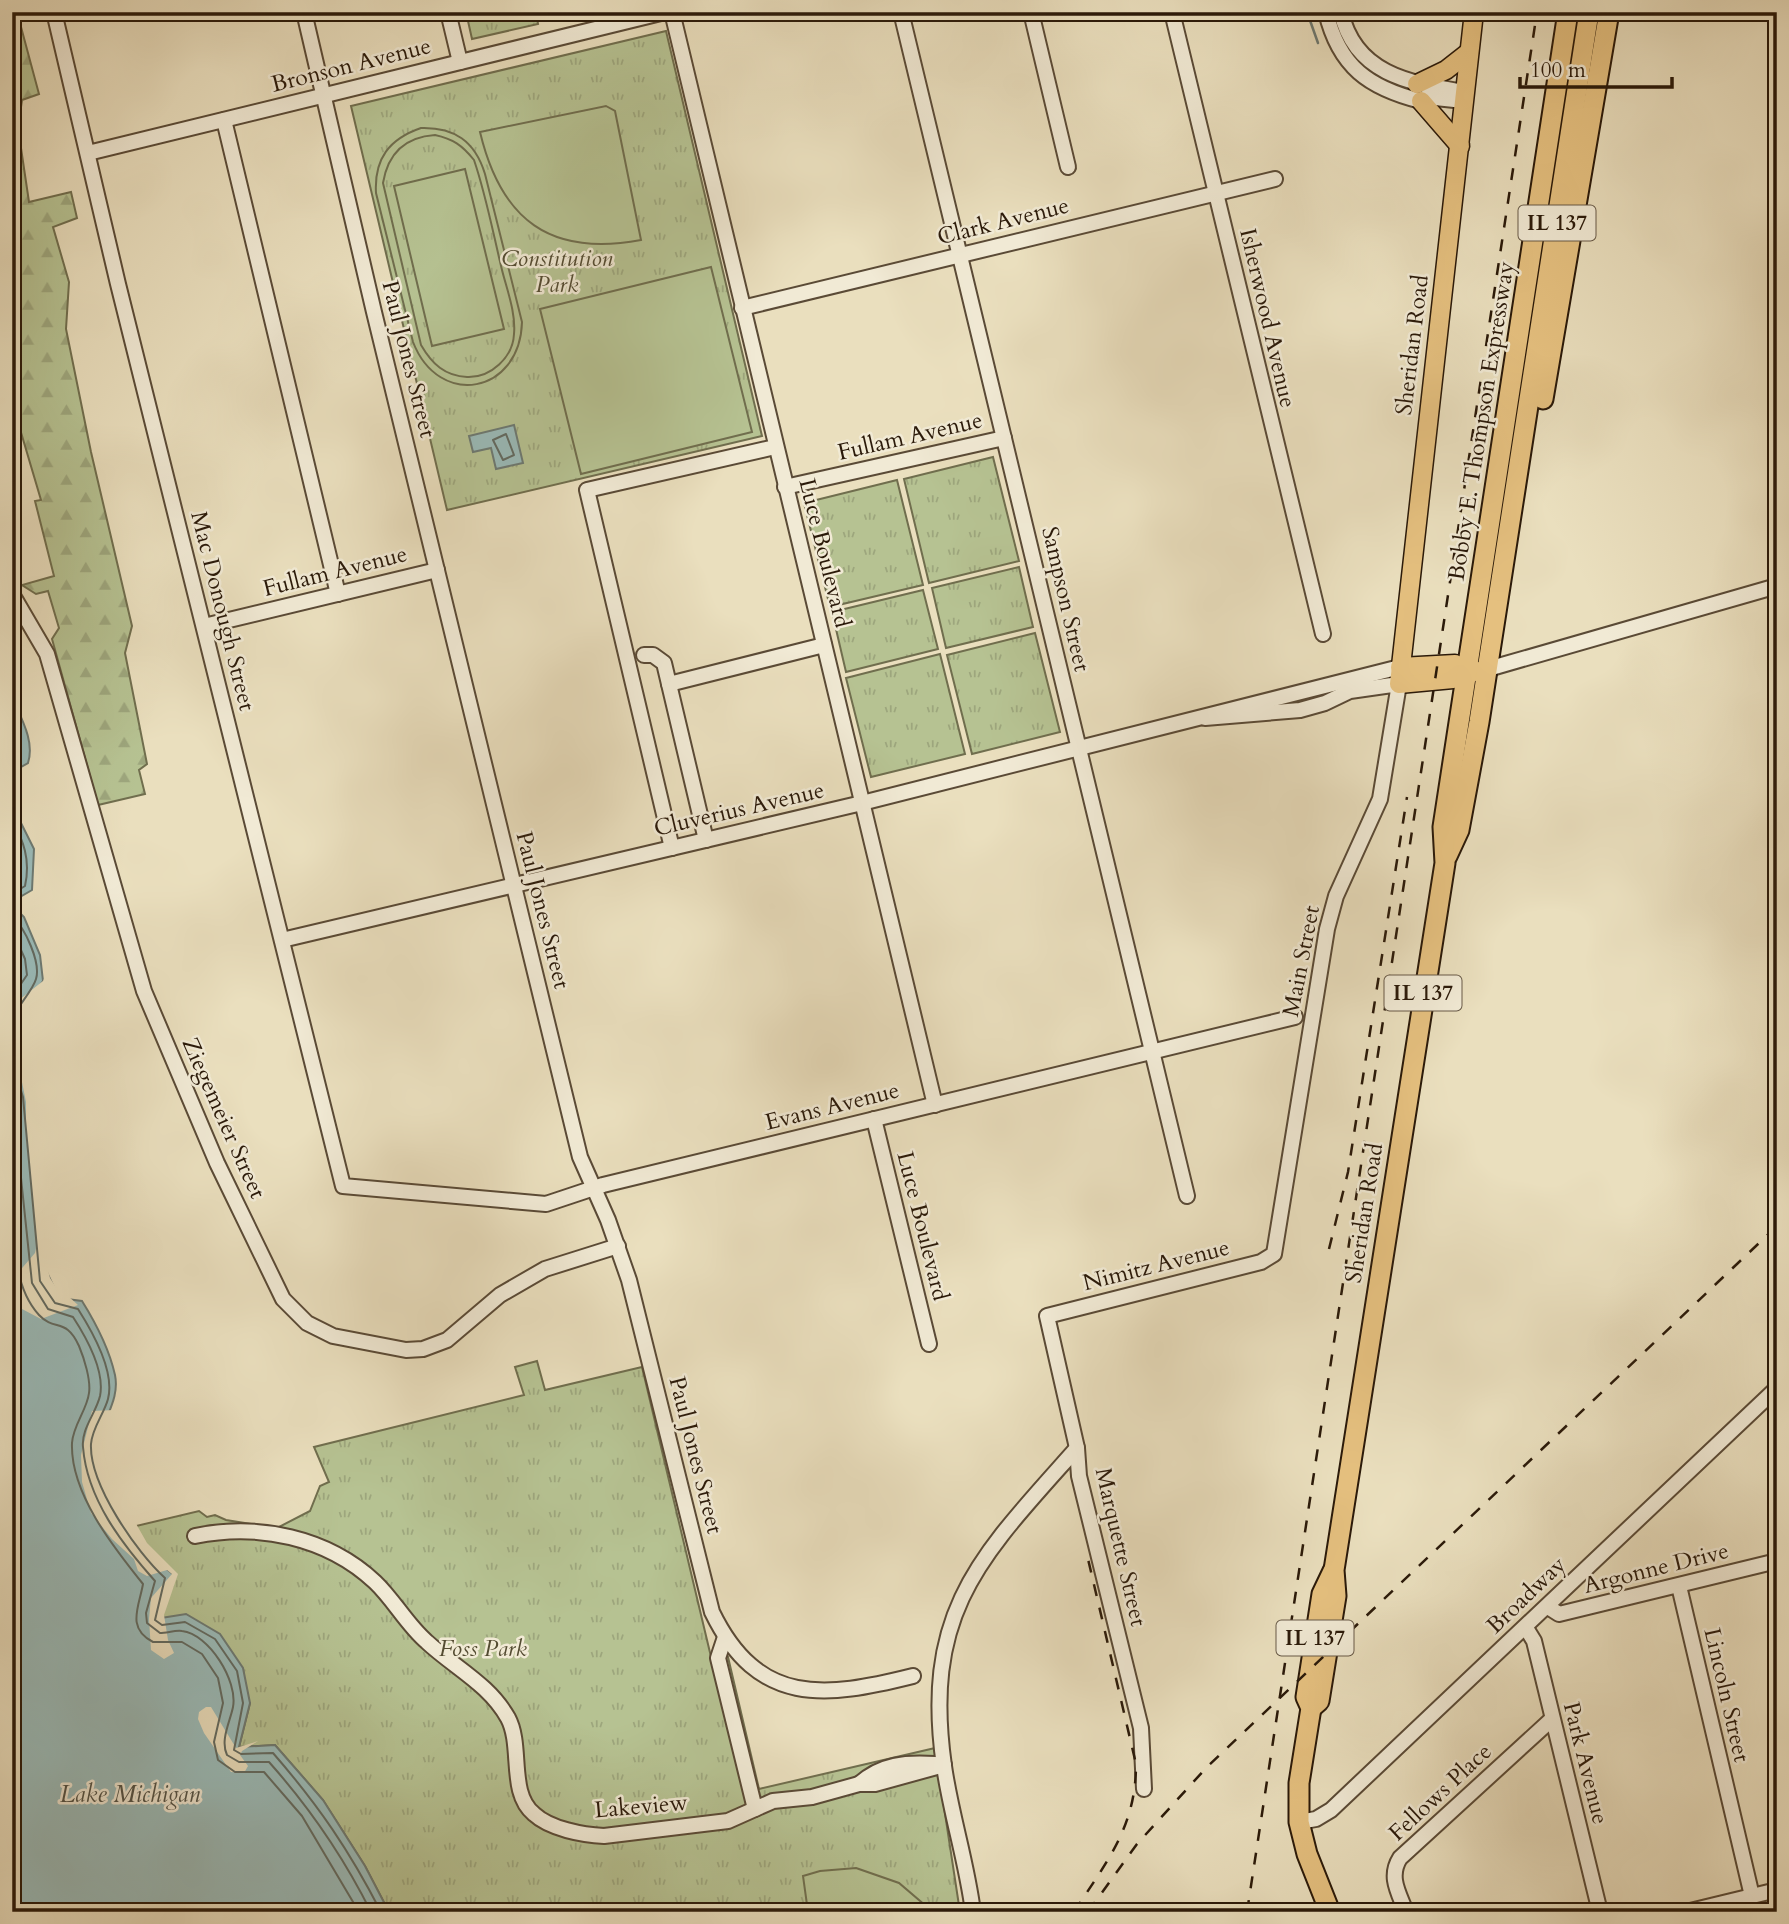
<svg xmlns="http://www.w3.org/2000/svg" width="1789" height="1924" font-family="Cardo,serif">
  <style>
    .grass { fill: url(#grass-tufts); stroke: #706e4e; stroke-width: 2 }
    .forest { fill: url(#forest-firs); stroke: #706e4e; stroke-width: 2 }
    .pitch { fill: #b6c292; stroke: #706e4e; stroke-width: 2; fill-rule: evenodd }
    .water { fill: #9abbb9; stroke: #6d7a73; stroke-width: 2 }
    .pier { fill: #eadfbe }
    .lines { fill: none; stroke-linecap: round; stroke-linejoin: round }
    .shore { stroke: #626a61; stroke-width: 2 }
    .stream { stroke: #6d7a73; stroke-width: 2.5 }
    .minor-casing { stroke: #5a4a36; stroke-width: 18 }
    .major-casing { stroke: #2a1909; stroke-width: 21 }
    .highway-casing { stroke: #2a1909; stroke-width: 23 }
    .minor { stroke: #f1ead5; stroke-width: 14 }
    .major { stroke: #e5c07f; stroke-width: 18 }
    .highway { stroke: #e5c07f; stroke-width: 19 }
    .rail { stroke: #2a1909; stroke-width: 2.5; stroke-dasharray: 12 12; stroke-linecap: butt }
    .labels { text-anchor: middle; dominant-baseline: central; stroke-width: 5; stroke-linejoin: round; paint-order: stroke }
    .shield { fill: #f1ead5; stroke: #665846; stroke-width: 2 }
    .shield-label { font-size: 21px; font-weight: bold; fill: #2a1909 }
    .street-label { font-size: 23px; fill: #2a1909; stroke: #f1ead5 }
    .park-label { font-size: 23px; font-style: italic; fill: #544c32; stroke: #f1ead5 }
    .water-label { font-size: 24px; font-style: italic; fill: #515247; stroke: #f1ead5 }
  </style>
  <defs>
    <pattern id="grass-tufts" width="24" height="20" patternUnits="userSpaceOnUse" patternTransform="scale(1.75)"><rect width="24" height="20" fill="#b6c292"/><path d="M3 7l-1-3M5 7V3M7 7l1-3M15 17l-1-3M17 17v-4M19 17l1-3" fill="none" stroke="#9da67d"/></pattern>
    <pattern id="forest-firs" width="22" height="20" patternUnits="userSpaceOnUse" patternTransform="scale(1.75)"><rect width="22" height="20" fill="#b6c292"/><path d="M5 1l3.5 6h-7zM16 11l3.5 6h-7z" fill="#9da67d"/></pattern>
  </defs>
  <rect width="100%" height="100%" fill="#eadfbe"/>
  <filter id="stains"><feTurbulence type="fractalNoise" baseFrequency=".00286" numOctaves="4"/><feColorMatrix values="0 0 0 0 .2 0 0 0 0 .09 0 0 0 0 .02 0 0 0 .5 -.17"/></filter>
  <radialGradient id="worn" r=".72"><stop offset=".6" stop-color="#630" stop-opacity="0"/><stop offset="1" stop-color="#630" stop-opacity=".3"/></radialGradient>
  <g class="grass">
    <polygon points="466,12 536,12 538,24 472,39"/>
    <polygon points="666,31 762,436 447,510 351,106"/>
    <polygon points="993,457 1019,561 929,583 904,479"/>
    <polygon points="897,480 923,585 830,607 804,503"/>
    <polygon points="1019,567 1033,627 946,648 932,588"/>
    <polygon points="923,590 938,649 846,672 832,612"/>
    <polygon points="1035,633 1060,732 972,754 947,655"/>
    <polygon points="940,654 965,754 871,777 846,678"/>
    <polygon points="537,1361 545,1390 642,1367 712,1661 728,1657 759,1789 935,1748 960,1912 389,1912 365,1866 323,1800 275,1745 239,1747 250,1703 160,1618 132,1527 199,1511 207,1517 215,1515 226,1520 277,1528 310,1511 320,1486 329,1482 314,1447 524,1395 515,1367"/>
  </g>
  <polygon class="forest" points="12,12 17,12 39,94 22,100 18,128 29,202 71,192 77,218 53,227 69,282 66,329 91,452 132,626 125,653 147,764 139,770 145,794 98,805 52,639 59,628 48,591 36,594 22,585 54,576 35,501 41,500 12,402"/>
  <g class="pitch">
    <path d="M606,106L615,111L641,240C550,257 501,220 480,132Z"/>
    <path d="M421,128C454,127 475,141 485,174L522,322C520,394 439,409 413,342L376,193C374,159 389,139 421,128ZM435,135C453,139 462,145 474,160C486,195 493,233 502,270C507,290 516,313 514,334C513,357 491,378 467,377C445,376 432,364 421,345L383,183C388,153 405,137 435,135Z"/>
    <polygon points="465,169 504,329 432,346 394,186"/>
    <polygon points="711,267 752,432 581,474 540,309"/>
    <polygon points="856,1868 899,1883 933,1912 808,1912 803,1876 820,1871"/>
  </g>
  <g class="water">
    <polygon points="514,425 523,463 496,469 491,448 473,452 469,436"/>
    <path d="M12,697C21,718 35,741 28,763L12,772Z"/>
    <path d="M12,805L34,849L32,890L15,900L13,906L24,917L40,955L43,981L27,1004L15,1039L30,1096L44,1266L59,1298L82,1301C97,1325 109,1348 115,1375C120,1400 103,1418 99,1442C93,1476 147,1556 174,1575L161,1618L186,1614L220,1634L243,1668L250,1703L239,1747L275,1745L323,1800L365,1866L389,1912H12Z"/>
  </g>
  <g class="pier">
    <polygon points="46,974 47,982 30,1006 18,1039 34,1096 47,1266 50,1278 61,1295 68,1296 78,1305 41,1319 22,1309 15,1287 17,1274 35,1253 37,1244 26,1136 26,1102 21,1077 12,1060 12,1030 19,1000 43,981"/>
    <polygon points="114,1410 102,1445 110,1478 147,1543 178,1574 164,1615 168,1640 174,1653 164,1659 151,1650 149,1619 151,1598 172,1574 167,1570 147,1576 138,1571 134,1559 112,1539 91,1513 82,1482 81,1455 92,1411"/>
    <polygon points="206,1707 211,1707 236,1748 258,1741 242,1751 240,1755 248,1766 244,1773 231,1772 204,1733 198,1719 199,1712"/>
  </g>
  <g class="lines">
    <g class="shore">
      <polygon points="506,434 514,455 503,460 493,440"/>
      <path d="M12,818C23,841 31,859 25,886L12,894"/>
      <path d="M12,917C25,927 41,963 36,979C33,990 18,1006 12,1018"/>
      <polyline points="12,930 25,959 27,975 12,997"/>
      <path d="M12,1063L23,1097L40,1281L55,1303L78,1309C92,1331 115,1372 108,1399C104,1414 92,1428 91,1444C89,1484 137,1553 165,1578L155,1620L162,1625L185,1622L215,1639L237,1671L243,1703L234,1750L241,1754L273,1753C319,1806 349,1850 381,1912"/>
      <path d="M12,1092L32,1283L48,1309L73,1317C86,1337 105,1371 100,1396C96,1413 81,1429 83,1447C87,1499 122,1544 155,1581L146,1613L147,1623L160,1633C167,1633 175,1630 182,1631C209,1634 238,1681 233,1707C230,1722 220,1740 227,1755L239,1762H269C310,1808 343,1856 371,1912"/>
      <path d="M12,1182C16,1225 8,1281 39,1315C55,1332 66,1317 79,1346C84,1358 91,1380 89,1393C87,1410 73,1425 72,1443C70,1493 114,1548 143,1584C139,1607 126,1628 153,1642H182L202,1654L218,1678L223,1703L214,1742L218,1760L235,1772H264L302,1816L359,1912"/>
    </g>
    <polyline class="stream" points="1307,12 1318,43"/>
    <g class="minor-casing">
      <g id="minor">
        <polyline points="54,12 118,284 343,1186 546,1204 603,1185 1295,1017"/>
        <path d="M304,12L374,312L580,1157L608,1220L629,1280L712,1612C758,1707 825,1698 913,1676"/>
        <polyline points="448,12 460,62"/>
        <polyline points="672,12 935,1105"/>
        <polyline points="901,12 1187,1196"/>
        <polyline points="1031,12 1068,167"/>
        <polyline points="1172,12 1323,634"/>
        <path d="M1326,12C1339,67 1369,88 1421,101L1426,97L1464,101"/>
        <path d="M1341,12C1355,75 1411,83 1464,92"/>
        <polyline points="224,120 338,594"/>
        <polyline points="88,153 665,12"/>
        <polyline points="742,308 1275,179"/>
        <polyline points="785,487 1004,438"/>
        <polyline points="12,594 47,654 144,991 217,1163 283,1299 307,1323 333,1336 406,1350 423,1349 447,1340 500,1295 545,1269 618,1246"/>
        <polyline points="204,626 437,570"/>
        <polyline points="644,655 653,655 664,663 706,840"/>
        <polyline points="1488,669 1777,586"/>
        <polyline points="669,684 824,645"/>
        <polyline points="672,848 587,490 775,447"/>
        <polyline points="282,940 862,803 1400,667"/>
        <polyline points="874,1119 929,1344"/>
        <path d="M195,1536C258,1523 327,1537 375,1582C394,1600 407,1625 427,1642C455,1668 489,1684 508,1718C523,1746 508,1793 534,1814C550,1829 583,1835 604,1836L728,1821L773,1801L812,1797L859,1784H875L944,1765"/>
        <polyline points="1679,1586 1752,1896"/>
        <polyline points="1548,1607 1559,1614 1777,1561"/>
        <polyline points="1526,1628 1534,1641 1600,1912"/>
        <polyline points="725,1637 718,1658 755,1809"/>
        <path d="M859,1784C881,1764 906,1762 935,1764"/>
        <polyline points="1144,1789 1141,1728 1079,1476 1077,1448 1047,1316 1261,1262 1274,1254 1327,929 1336,896 1380,799 1399,684 1350,691 1325,703 1300,710 1205,718"/>
        <polyline points="1299,1822 1316,1819 1331,1810 1777,1388"/>
        <path d="M973,1912C967,1863 951,1815 944,1766C922,1610 981,1556 1077,1448"/>
        <path d="M1406,1912C1399,1893 1388,1877 1400,1858L1552,1719"/>
        <polyline points="1686,1912 1777,1890"/>
      </g>
    </g>
    <g class="major-casing">
      <g id="major">
        <polyline points="1474,12 1399,684 1453,679 1477,671"/>
        <polyline points="1417,84 1446,70 1469,52"/>
        <polyline points="1421,101 1460,146"/>
        <polyline points="1400,667 1455,664 1468,672"/>
      </g>
    </g>
    <g class="highway-casing">
      <g id="highway">
        <polyline points="1543,399 1609,12"/>
        <polyline points="1447,856 1459,830 1479,722 1589,12"/>
        <polyline points="1311,1708 1319,1701 1336,1596 1334,1570 1445,863 1443,827 1568,12"/>
        <polyline points="1330,1912 1307,1854 1299,1822 1299,1783 1311,1708 1306,1697 1322,1594 1333,1571"/>
      </g>
    </g>
    <use href="#minor" class="minor"/>
    <use href="#major" class="major"/>
    <use href="#highway" class="highway"/>
    <g class="rail">
      <polyline points="1329,1249 1348,1172 1407,797"/>
      <path d="M1074,1912C1107,1861 1136,1827 1136,1764L1088,1559"/>
      <polyline points="1088,1912 1137,1844 1206,1768 1777,1226"/>
      <polyline points="1247,1912 1537,12"/>
    </g>
  </g>
  <g class="labels">
    <g class="shield">
      <rect x="1518.5" y="205.5" width="77" height="35" rx="5"/>
      <rect x="1384.5" y="975.5" width="77" height="35" rx="5"/>
      <rect x="1276.5" y="1620.5" width="77" height="35" rx="5"/>
    </g>
    <g class="shield-label">
      <text x="1557" y="223">IL 137</text>
      <text x="1423" y="993">IL 137</text>
      <text x="1315" y="1638">IL 137</text>
    </g>
    <g class="street-label">
      <text transform="translate(351 65) rotate(-14)">Bronson Avenue</text>
      <text transform="translate(1003 221) rotate(-14)">Clark Avenue</text>
      <text transform="translate(1268 318) rotate(77)">Isherwood Avenue</text>
      <text transform="translate(1412 345) rotate(-83)">Sheridan Road</text>
      <text transform="translate(409 359) rotate(76)">Paul Jones Street</text>
      <text transform="translate(1481 421) rotate(-81)">Bobby E. Thompson Expressway</text>
      <text transform="translate(910 436) rotate(-13)">Fullam Avenue</text>
      <text transform="translate(825 553) rotate(76)">Luce Boulevard</text>
      <text transform="translate(335 571) rotate(-14)">Fullam Avenue</text>
      <text transform="translate(1066 599) rotate(77)">Sampson Street</text>
      <text transform="translate(223 611) rotate(76)">Mac Donough Street</text>
      <text transform="translate(739 809) rotate(-13)">Cluverius Avenue</text>
      <text transform="translate(543 910) rotate(76)">Paul Jones Street</text>
      <text transform="translate(1301 961) rotate(-79)">Main Street</text>
      <text transform="translate(832 1106) rotate(-14)">Evans Avenue</text>
      <text transform="translate(224 1118) rotate(66)">Ziegemeier Street</text>
      <text transform="translate(1364 1213) rotate(-81)">Sheridan Road</text>
      <text transform="translate(923 1226) rotate(76)">Luce Boulevard</text>
      <text transform="translate(1156 1265) rotate(-14)">Nimitz Avenue</text>
      <text transform="translate(696 1455) rotate(76)">Paul Jones Street</text>
      <text transform="translate(1121 1547) rotate(77)">Marquette Street</text>
      <text transform="translate(1656 1568) rotate(-14)">Argonne Drive</text>
      <text transform="translate(1526 1595) rotate(-44)">Broadway</text>
      <text transform="translate(1727 1695) rotate(77)">Lincoln Street</text>
      <text transform="translate(1586 1763) rotate(76)">Park Avenue</text>
      <text transform="translate(1440 1792) rotate(-43)">Fellows Place</text>
      <text transform="translate(641 1806) rotate(-5)">Lakeview</text>
    </g>
    <g class="park-label">
      <text x="557" y="258">Constitution<tspan x="557" dy="26">Park</tspan></text>
      <text x="483" y="1648">Foss Park</text>
    </g>
    <g class="water-label">
      <text x="130" y="1794">Lake Michigan</text>
    </g>
  </g>
  <rect width="1789" height="1924" fill="none" stroke="#eadfbe" stroke-width="42"/>
  <rect x="14" y="14" width="1761" height="1896" fill="none" stroke="#2a1909" stroke-width="3.5"/>
  <rect x="21" y="21" width="1747" height="1882" fill="none" stroke="#2a1909" stroke-width="2"/>
  <path d="M1520 77v10h152v-10" fill="none" stroke="#2a1909" stroke-width="3.5"/>
  <text x="1530" y="77" font-size="21" fill="#2a1909" stroke="#f1ead5" stroke-width="5" paint-order="stroke">100 m</text>
  <rect width="100%" height="100%" filter="url(#stains)"/>
  <rect width="100%" height="100%" fill="url(#worn)"/>
</svg>
